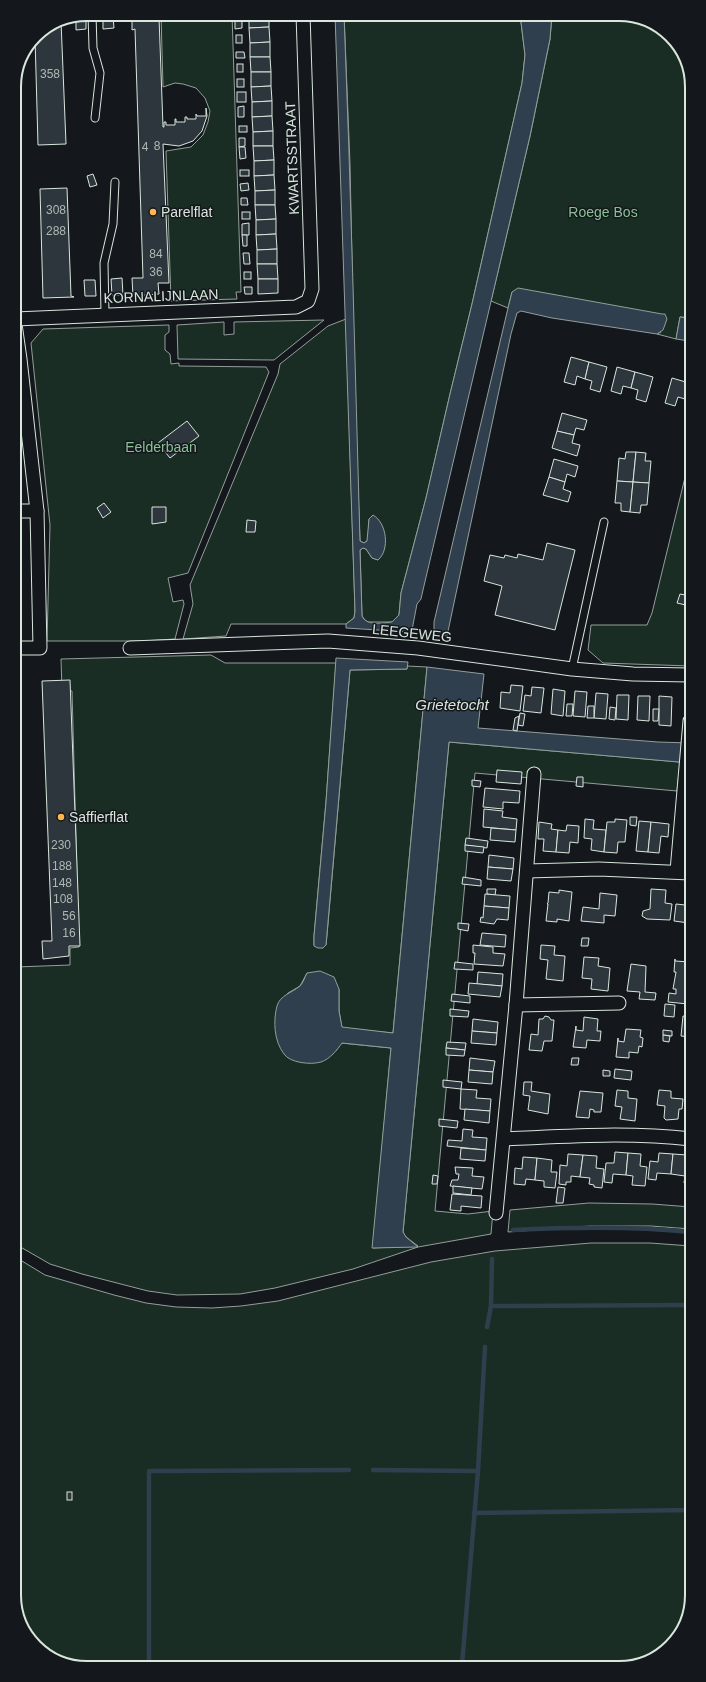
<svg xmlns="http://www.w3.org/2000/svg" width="706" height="1682" font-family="Arial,sans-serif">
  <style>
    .green { fill: #1a2d24; stroke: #939e99 }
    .water { fill: #2f3f4d; stroke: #939e99 }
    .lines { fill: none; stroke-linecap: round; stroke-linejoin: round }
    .stream { stroke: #2f3f4d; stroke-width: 4.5 }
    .building { fill: #2c363c; stroke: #d8e6dc }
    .lane-casing { stroke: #d8e6dc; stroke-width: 9 }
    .street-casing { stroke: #d8e6dc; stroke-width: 15 }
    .lane { stroke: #14181c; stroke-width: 7 }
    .street { stroke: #14181c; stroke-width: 13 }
    .poi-dot { fill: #ffb74d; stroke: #14181c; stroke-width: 1.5 }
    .labels { text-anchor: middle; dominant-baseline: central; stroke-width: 3; stroke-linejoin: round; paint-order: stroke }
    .number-label { font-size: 12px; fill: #adbab4 }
    .street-label { font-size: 14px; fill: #d8e6dc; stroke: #14181c }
    .poi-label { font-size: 14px; fill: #d8e6dc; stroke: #14181c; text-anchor: start }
    .park-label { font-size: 14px; fill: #8ac095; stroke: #14181c }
    .water-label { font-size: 15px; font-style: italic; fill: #d8e6dc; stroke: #14181c }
    .rim { fill: none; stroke: #d8e6dc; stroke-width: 2 }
  </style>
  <rect width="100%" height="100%" fill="#14181c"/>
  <g class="green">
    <polygon points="161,14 232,14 241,292 236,292 237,299 171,301 166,151 191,147 203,135 208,122 210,111 205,98 196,88 183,84 175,83 163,87"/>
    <path d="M344,14H520L525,55L522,83L472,304L450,394L426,498L401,593L399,615L392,622H368L365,620L362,616L360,550L363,548L366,549L372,558L378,560C387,549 386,540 382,527L369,519L368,540L364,543L360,541L355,407L350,164Z"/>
    <polygon points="552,14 624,14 663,29 688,64 689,318 680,317 676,339 657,334 661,332 555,295 535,292 512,292 508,308 491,301 530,136 550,39"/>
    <polygon points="346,319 355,611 354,618 346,624 231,624 226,636 183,639 193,604 190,585 278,374 280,364 328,326"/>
    <polygon points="324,320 274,360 178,359 177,325 224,322 224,335 234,334 234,322"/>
    <polygon points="169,325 169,332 165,335 165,350 170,354 171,364 179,363 179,366 266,367 269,372 188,573 168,578 173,602 183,600 184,604 175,639 142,641 47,641 50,525 31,343 43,329"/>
    <polygon points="689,461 690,666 603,663 588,650 591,625 647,625 652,613"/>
    <polygon points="211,655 225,663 336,663 326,802 314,936 314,945 323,948 326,945 327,935 350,670 407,669 407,666 427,667 393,1033 342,1028 339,1011 339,989 307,973 300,986 288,993 278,1004 336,1051 341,1043 391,1048 373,1248 418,1246 406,1237 403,1232 449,742 680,762 677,791 475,773 435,1211 468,1214 493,1211 491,1234 418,1247 353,1269 275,1288 240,1294 177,1295 148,1291 82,1274 50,1264 17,1245 16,967 70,965 70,948 79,947 72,691 62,691 61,659"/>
    <polygon points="589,1203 652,1204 691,1207 691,1229 651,1226 590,1226 508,1232 510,1210"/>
    <polygon points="591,1243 650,1243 691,1246 692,1595 677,1639 642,1664 82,1668 43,1653 18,1618 17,1258 45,1275 114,1295 146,1303 176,1307 212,1308 241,1306 278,1301 431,1262 495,1251"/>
  </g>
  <g class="water">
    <path d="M335,14H344C351,190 355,365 360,541L364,543L367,541L369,519L373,515C387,523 390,550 378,560L372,558L366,549L363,548L360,550L362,616C366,626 382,623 392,622L399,615L401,593L426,498L450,394L472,304L522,83L525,55L520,14H552L550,39L530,136L423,590L421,599L417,604L412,630L409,632L346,628V624L354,618L355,611Z"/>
    <polygon points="518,288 662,314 665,314 667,319 663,330 657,334 552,318 521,311 517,313 511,334 447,636 437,635 434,631 434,622 508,308 512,292"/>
    <polygon points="680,317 689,318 689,341 676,339"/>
    <polygon points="336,658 408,662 407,669 350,670 326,945 323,948 318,948 314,946 314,936 326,802"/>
    <path d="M427,667L484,674L478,728L658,742L690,743V763L449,742L403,1232L406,1237L418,1247L372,1248L391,1048L342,1043C337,1050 330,1059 321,1062C311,1065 290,1063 284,1054C274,1041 273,1021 277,1006C280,995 292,993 300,986C303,983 305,977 307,973L320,971L334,977L339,989V1011L342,1027L393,1033Z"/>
  </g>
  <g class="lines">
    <g class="stream">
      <path d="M513,1230C573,1227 632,1226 691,1232"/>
      <polyline points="491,1306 691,1305"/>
      <polyline points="487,1327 491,1306 492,1259"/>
      <polyline points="373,1470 478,1471"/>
      <polyline points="474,1513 692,1510"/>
      <polyline points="462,1665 478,1471 485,1347"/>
      <polyline points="149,1667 149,1471 349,1470"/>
    </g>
  </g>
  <g class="building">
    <polygon points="249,14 269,14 269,27 249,28"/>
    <polygon points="113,17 114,28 103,29 103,18"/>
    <polygon points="159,17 163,127 164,127 164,122 166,122 166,125 175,125 175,119 176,119 176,122 185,122 185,117 187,117 187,119 196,119 196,114 197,116 206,116 206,108 207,116 202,131 193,141 179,146 163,144 169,283 158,283 159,294 133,296 132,278 143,278 135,29 132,30 132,18"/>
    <polygon points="86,18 86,29 76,30 76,19"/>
    <polygon points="59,20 65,21 61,21 66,144 38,145 35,37"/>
    <polygon points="235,20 242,20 242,28 235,29"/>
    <polygon points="269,27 270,42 250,43 249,28"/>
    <rect x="236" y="35" width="6" height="8"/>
    <polygon points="270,42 270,57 250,57 250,43"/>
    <polygon points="236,52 244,52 245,58 236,58"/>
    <polygon points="250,57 270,57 271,72 251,72"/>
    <rect x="237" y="64" width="6" height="8"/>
    <polygon points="251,72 271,72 271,86 251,87"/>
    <rect x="237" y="79" width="7" height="8"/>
    <polygon points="271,86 272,101 252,102 251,87"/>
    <rect x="237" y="92" width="9" height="10"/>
    <polygon points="272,101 272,116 252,117 252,102"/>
    <polygon points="244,106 244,117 238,117 238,107"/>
    <polygon points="272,116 273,131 253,132 252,117"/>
    <rect x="239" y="126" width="8" height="6"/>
    <polygon points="273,131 273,146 253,146 253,132"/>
    <polygon points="239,138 245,138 245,146 239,147"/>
    <polygon points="253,146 273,146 274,160 254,161"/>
    <polygon points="239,147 245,147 246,158 240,159"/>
    <polygon points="274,160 274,175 254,176 254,161"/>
    <rect x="240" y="170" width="9" height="6"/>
    <polygon points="93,174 97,185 90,187 87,176"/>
    <polygon points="274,175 275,190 255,191 254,176"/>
    <polygon points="248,183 249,190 241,191 240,184"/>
    <polygon points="67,188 71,296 74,297 43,298 40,189"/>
    <polygon points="275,190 275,205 255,205 255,191"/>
    <polygon points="241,198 247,198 248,205 241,205"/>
    <polygon points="255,205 275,205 276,219 256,220"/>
    <rect x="242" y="212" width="8" height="7"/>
    <polygon points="276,219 276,234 256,235 256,220"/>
    <polygon points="249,223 249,235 242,235 242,224"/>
    <polygon points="276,234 277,249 257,250 256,235"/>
    <polygon points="242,235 247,235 247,246 243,246"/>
    <polygon points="277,249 277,264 257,264 257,250"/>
    <polygon points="243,253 249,253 250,264 244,264"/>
    <polygon points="257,264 277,264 278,279 258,279"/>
    <rect x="244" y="272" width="7" height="7"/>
    <polygon points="122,278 123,295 112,295 111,279"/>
    <polygon points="258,279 278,279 278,293 258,294"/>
    <polygon points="84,280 95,280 96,296 85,296"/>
    <polygon points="244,287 252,287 252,294 245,294"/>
    <polygon points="571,357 589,362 585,379 577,376 575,385 564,382"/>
    <polygon points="589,362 607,367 600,392 590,389 592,381 585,379"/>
    <polygon points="617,367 635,372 631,388 623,386 621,394 611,391"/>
    <polygon points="635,372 653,377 646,402 636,399 638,390 631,388"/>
    <polygon points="672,378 689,383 685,399 678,397 675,406 665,403"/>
    <polygon points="562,413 587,420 584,430 576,428 574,435 557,431"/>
    <polygon points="187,421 199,436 170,458 158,443"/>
    <polygon points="557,431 574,435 572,443 580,445 577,456 552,448"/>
    <polygon points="626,452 636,452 633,482 617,481 619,458 625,459"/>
    <polygon points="636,452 646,453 645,461 651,461 649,483 633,482"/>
    <polygon points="554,459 578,466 575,477 567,474 565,482 549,477"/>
    <polygon points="549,477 565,482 563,489 571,492 568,502 543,495"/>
    <polygon points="617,481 633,482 630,512 621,511 621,503 615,503"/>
    <polygon points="633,482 649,483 647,505 641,505 640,513 630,512"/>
    <polygon points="104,503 111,512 103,518 97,508"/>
    <polygon points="152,507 166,507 166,522 152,524"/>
    <polygon points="247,520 256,521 255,532 246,532"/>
    <polygon points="547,543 575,550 555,630 495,615 502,586 484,581 490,555 504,558 505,555 517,558 518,554 543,560"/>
    <polygon points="688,586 689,587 690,606 677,603 680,594 685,595"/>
    <polygon points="70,680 80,946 69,946 69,956 43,959 42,941 52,941 42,681"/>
    <polygon points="511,685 523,686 520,711 500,708 501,692 510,693"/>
    <polygon points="532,687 544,688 541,713 523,711 525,695 531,696"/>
    <polygon points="553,689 565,691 563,716 551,714"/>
    <polygon points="575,691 587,692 585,717 573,716"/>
    <polygon points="596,693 608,694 606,719 594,718"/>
    <polygon points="617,695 629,695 628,720 616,719"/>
    <polygon points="638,696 650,696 649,721 637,720"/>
    <polygon points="659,696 672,697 671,726 659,725"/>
    <polygon points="567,704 573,704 572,716 566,716"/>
    <polygon points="588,706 594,706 594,718 587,718"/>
    <polygon points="610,707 616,708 615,720 609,719"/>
    <polygon points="653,709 659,709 658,721 653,721"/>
    <polygon points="520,713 525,714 523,726 518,725"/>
    <polygon points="519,716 517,731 513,730 515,718"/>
    <polygon points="497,770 522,772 521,784 496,782"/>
    <polygon points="577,777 583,777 583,787 576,786"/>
    <polygon points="472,780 481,781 480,787 472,786"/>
    <polygon points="485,788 520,791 519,803 503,802 503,809 483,807"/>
    <polygon points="484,809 503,811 502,817 517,819 516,830 483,827"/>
    <polygon points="630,817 637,817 636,826 630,825"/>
    <polygon points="585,819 594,820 593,829 606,830 604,852 591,850 592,839 584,838"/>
    <polygon points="615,819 627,820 625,842 618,842 617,853 604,852 607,822 615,822"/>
    <polygon points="639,821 651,822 648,852 636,851"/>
    <polygon points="539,822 552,824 551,829 558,830 556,852 543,851 544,839 538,839"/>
    <polygon points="651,822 669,824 668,837 661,836 659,853 648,852"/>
    <polygon points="567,825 579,826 578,843 570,842 569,853 556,852 558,830 566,831"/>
    <polygon points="491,828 516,830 515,842 490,840"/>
    <polygon points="466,838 488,841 487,848 465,845"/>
    <polygon points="465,845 484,847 483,853 465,851"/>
    <polygon points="489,855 514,858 513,869 488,867"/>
    <polygon points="488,867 513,869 511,881 487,879"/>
    <polygon points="463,877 481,880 481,886 462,884"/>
    <polygon points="487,889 496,889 495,895 487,894"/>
    <polygon points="651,889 666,890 665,903 672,904 670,920 647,919 642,916 643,911 650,909"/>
    <polygon points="559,890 572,892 569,921 557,919 557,922 546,921 548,904 547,904 548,903 549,892 559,893"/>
    <polygon points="686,892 690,892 689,923 674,921 676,904 685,905"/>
    <polygon points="600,893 617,895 615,916 604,915 604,923 581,921 583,907 599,909"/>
    <polygon points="485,894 510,896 509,908 484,906"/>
    <polygon points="484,906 509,908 508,920 497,919 494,924 480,922 481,917 483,918"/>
    <polygon points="458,923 469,924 468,931 458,929"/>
    <polygon points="482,933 506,935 505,947 480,945"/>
    <polygon points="582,938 589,938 588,946 581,946"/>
    <polygon points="473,945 493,947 493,953 505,954 503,966 474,964 475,953 473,953"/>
    <polygon points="541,945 555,946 554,955 565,956 563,981 546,979 548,960 540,959"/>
    <polygon points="584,957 599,958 598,966 610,968 608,991 591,989 592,979 582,978"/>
    <polygon points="675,959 675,961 690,962 690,990 689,990 688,1004 668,1002 669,993 676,994 676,989 673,989 676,972 674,972"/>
    <polygon points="455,962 473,964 473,970 454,969"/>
    <polygon points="631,964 646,966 645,992 656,993 655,1000 639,999 640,992 627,991"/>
    <polygon points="478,972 503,974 502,986 477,984"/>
    <polygon points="469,983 502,986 500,997 468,994"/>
    <polygon points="452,994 470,996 470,1003 451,1001"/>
    <polygon points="665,1004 675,1005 674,1017 664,1016"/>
    <polygon points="450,1009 469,1011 468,1017 450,1016"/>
    <polygon points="545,1016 549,1017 551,1020 554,1020 552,1041 544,1041 542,1051 529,1050 531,1034 538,1035 539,1019 543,1019"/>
    <polygon points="683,1016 691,1017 691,1050 688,1049 690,1037 681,1036"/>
    <polygon points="584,1017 598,1019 597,1031 601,1031 600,1041 587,1040 586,1048 573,1047 576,1026 576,1030 583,1031"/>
    <polygon points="473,1019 498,1022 497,1033 472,1031"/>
    <polygon points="626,1029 641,1030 640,1037 643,1038 642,1047 639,1046 638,1053 629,1052 629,1058 616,1057 618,1038 618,1041 624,1042"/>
    <polygon points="663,1030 672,1031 672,1036 663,1035"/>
    <polygon points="472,1031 497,1033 496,1045 471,1043"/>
    <polygon points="663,1035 670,1036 669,1042 663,1041"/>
    <polygon points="447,1042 466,1043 465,1050 446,1048"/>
    <polygon points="446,1048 465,1050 464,1056 446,1055"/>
    <polygon points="470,1058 495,1061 493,1072 469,1070"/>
    <polygon points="572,1058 579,1058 578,1065 571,1065"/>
    <polygon points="615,1069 632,1071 631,1080 614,1078"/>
    <polygon points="469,1070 493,1072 492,1084 468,1082"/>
    <polygon points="603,1070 610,1071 610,1076 603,1076"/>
    <polygon points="443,1080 462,1082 461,1089 443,1087"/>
    <polygon points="524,1082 532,1082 531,1091 550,1094 548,1114 528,1110 530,1096 523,1095"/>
    <polygon points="461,1089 477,1090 476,1098 491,1099 490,1111 460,1109"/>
    <polygon points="617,1090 628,1091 628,1098 637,1099 635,1121 620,1119 622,1107 615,1106"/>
    <polygon points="659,1090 671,1091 671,1098 683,1099 682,1109 679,1109 678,1119 666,1120 664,1118 665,1106 657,1105"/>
    <polygon points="580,1091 603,1093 601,1112 594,1112 594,1110 590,1109 589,1118 576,1117"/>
    <polygon points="465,1109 490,1111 489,1123 464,1120"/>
    <polygon points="439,1119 458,1121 457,1128 439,1126"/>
    <polygon points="463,1129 473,1130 472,1137 487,1138 486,1150 447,1146 448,1140 462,1141"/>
    <polygon points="461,1148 486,1150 485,1161 460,1159"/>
    <polygon points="615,1152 628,1153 626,1175 613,1174 612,1183 604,1182 606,1163 614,1163"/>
    <polygon points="628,1153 641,1154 640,1166 647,1167 645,1186 632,1185 633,1176 626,1175"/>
    <polygon points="659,1153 673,1154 671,1174 657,1173 656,1180 648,1179 650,1161 658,1162"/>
    <polygon points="568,1154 583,1155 580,1177 571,1176 571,1182 566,1182 566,1185 559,1184 560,1165 567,1166"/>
    <polygon points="673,1154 687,1155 686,1164 691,1165 691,1183 684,1183 685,1176 671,1174"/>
    <polygon points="583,1155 597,1156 596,1168 604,1169 602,1188 594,1187 594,1185 589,1184 590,1178 580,1177"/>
    <polygon points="523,1157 537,1158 535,1180 526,1179 525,1185 514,1184 515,1168 522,1169"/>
    <polygon points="537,1158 552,1160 551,1172 557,1172 555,1188 544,1187 544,1181 535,1180"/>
    <polygon points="455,1167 473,1168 472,1176 484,1177 482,1189 450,1186 452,1180 458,1180 459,1174 456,1174"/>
    <polygon points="433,1175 438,1176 437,1184 432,1184"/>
    <polygon points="453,1186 472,1188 471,1195 453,1193"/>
    <polygon points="558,1187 565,1188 563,1203 556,1203"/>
    <polygon points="452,1194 482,1196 481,1208 461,1206 461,1211 450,1210"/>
    <rect x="67" y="1492" width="5" height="8"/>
  </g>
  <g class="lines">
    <g class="lane-casing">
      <g id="lane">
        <polyline points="92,14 93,48 100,73 95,118"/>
        <polyline points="105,314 104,263 113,224 115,182"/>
        <polyline points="572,669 604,522"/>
      </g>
    </g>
    <g class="street-casing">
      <g id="street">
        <polyline points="15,319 296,307 308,301 312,289 303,14"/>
        <polyline points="15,324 20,359 37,511 40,648 16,648"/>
        <polyline points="15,511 37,511"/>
        <polyline points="130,648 328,641 418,648 572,669 633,674 690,675"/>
        <polyline points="527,871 599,869 690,873"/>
        <polyline points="677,871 690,721"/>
        <polyline points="516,1005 619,1003"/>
        <path d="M504,1139C566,1136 629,1132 691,1139"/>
        <polyline points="496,1213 516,1005 534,774"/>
      </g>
    </g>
    <use href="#lane" class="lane"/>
    <use href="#street" class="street"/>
  </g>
  <g class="poi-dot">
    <circle cx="153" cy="212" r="4"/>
    <circle cx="61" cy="817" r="4"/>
  </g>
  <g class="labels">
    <g class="number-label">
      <text x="50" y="74">358</text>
      <text x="157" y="146">8</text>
      <text x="145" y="147">4</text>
      <text x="56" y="210">308</text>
      <text x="56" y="231">288</text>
      <text x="156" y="254">84</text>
      <text x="156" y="272">36</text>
      <text x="61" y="845">230</text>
      <text x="62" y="866">188</text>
      <text x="62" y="883">148</text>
      <text x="63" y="899">108</text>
      <text x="69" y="916">56</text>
      <text x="69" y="933">16</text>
    </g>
    <g class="street-label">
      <text transform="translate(292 158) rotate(-92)">KWARTSSTRAAT</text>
      <text transform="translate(161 296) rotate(-2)">KORNALIJNLAAN</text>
      <text transform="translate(412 633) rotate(6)">LEEGEWEG</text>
    </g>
    <g class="poi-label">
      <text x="161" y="212">Parelflat</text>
      <text x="69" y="817">Saffierflat</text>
    </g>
    <g class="park-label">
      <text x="603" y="212">Roege Bos</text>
      <text x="161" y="447">Eelderbaan</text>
    </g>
    <g class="water-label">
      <text x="452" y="704">Grietetocht</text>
    </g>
  </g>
  <path d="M0 0H706V1682H0ZM87 21H619A66 66 0 0 1 685 87V1595A66 66 0 0 1 619 1661H87A66 66 0 0 1 21 1595V87A66 66 0 0 1 87 21Z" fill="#14181c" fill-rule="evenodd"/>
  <path class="rim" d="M87 21H619A66 66 0 0 1 685 87V1595A66 66 0 0 1 619 1661H87A66 66 0 0 1 21 1595V87A66 66 0 0 1 87 21Z"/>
</svg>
